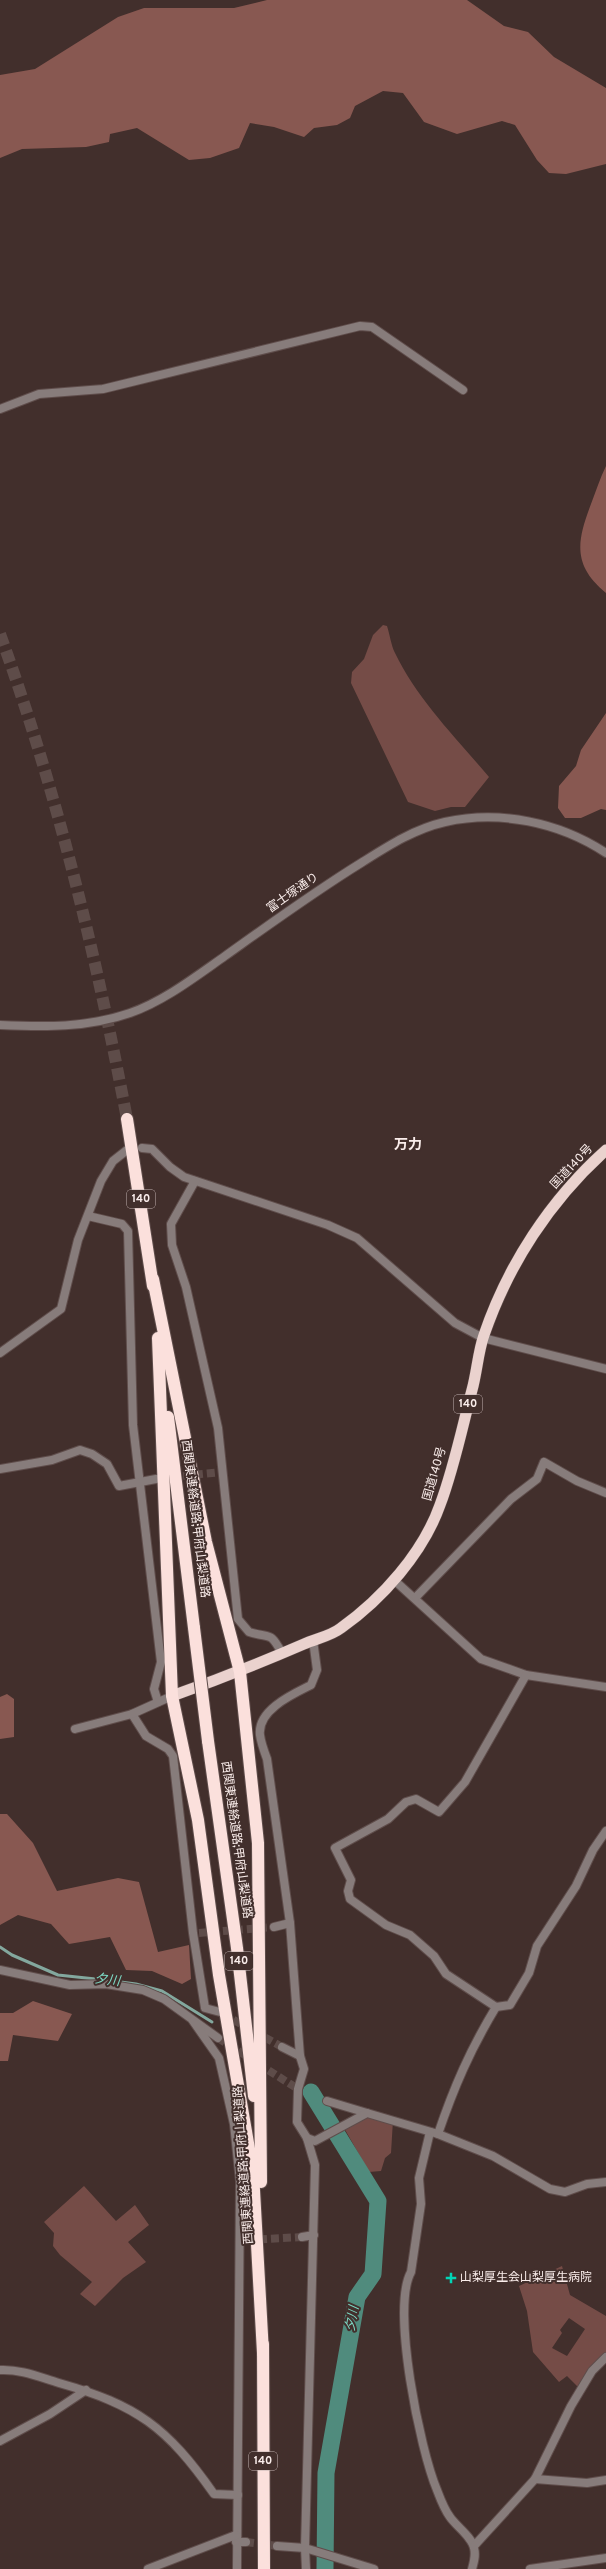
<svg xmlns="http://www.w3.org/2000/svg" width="606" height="2569" font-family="Overpass,'Noto Sans JP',sans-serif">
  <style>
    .green { fill: #754c47; fill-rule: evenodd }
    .forest { fill: #885851 }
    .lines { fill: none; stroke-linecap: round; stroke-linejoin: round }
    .stream { stroke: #83a89e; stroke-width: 3 }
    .river { stroke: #508b7d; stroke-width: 17 }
    .minor-tunnel { stroke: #5e4c49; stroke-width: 8; stroke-dasharray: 8 4; stroke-linecap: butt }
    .motorway-tunnel { stroke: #5e4c49; stroke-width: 12; stroke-dasharray: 12 6; stroke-linecap: butt }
    .minor-casing { stroke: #5f4d4b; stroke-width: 10 }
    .tertiary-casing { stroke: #5f4d4b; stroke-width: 10 }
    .trunk-casing { stroke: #5f4d4b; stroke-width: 12 }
    .motorway-casing { stroke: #5f4d4b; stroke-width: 14 }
    .minor { stroke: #877c7b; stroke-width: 8 }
    .tertiary { stroke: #877c7b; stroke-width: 8 }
    .trunk { stroke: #ead2ce; stroke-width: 11 }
    .motorway { stroke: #fbe0dc; stroke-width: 12 }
    .motorway-bridge-casing { stroke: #5f4d4b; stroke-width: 14; stroke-linecap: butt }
    .motorway-bridge { stroke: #fbe0dc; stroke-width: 12 }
    .poi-dot { fill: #02d5b6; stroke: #422f2c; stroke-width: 1.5 }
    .labels { text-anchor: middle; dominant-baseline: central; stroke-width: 4; stroke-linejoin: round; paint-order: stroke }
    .shield { fill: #422f2c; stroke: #c3b4b2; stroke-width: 1 }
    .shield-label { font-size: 11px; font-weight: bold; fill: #faedeb }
    .street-label { font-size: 12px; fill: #faedeb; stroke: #422f2c }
    .poi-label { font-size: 12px; fill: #faedeb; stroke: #422f2c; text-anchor: start }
    .water-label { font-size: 13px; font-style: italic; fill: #7ddbc6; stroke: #422f2c }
    .quarter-label { font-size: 14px; font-weight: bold; fill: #faedeb; stroke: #422f2c }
  </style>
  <rect width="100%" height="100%" fill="#422f2c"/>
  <g class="green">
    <path d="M383,625L387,626C390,635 391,645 395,653C417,699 457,739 489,777L465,807H451L435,811L408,802L351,683L352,672L364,659L373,635Z"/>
    <polygon points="367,2113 393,2120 391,2153 385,2158 381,2171 369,2172 343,2126"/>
    <polygon points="84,2186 116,2221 135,2205 149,2225 128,2242 146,2262 123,2278 95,2306 80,2294 92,2282 60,2255 53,2246 54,2233 44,2222"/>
    <path d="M562,2266L570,2295L606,2316V2357L581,2390L567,2376L559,2382L533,2352L527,2311L519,2286ZM569,2318L585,2329L567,2356L552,2348L562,2333L560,2330Z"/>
  </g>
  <g class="forest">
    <polygon points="267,0 467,0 504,26 528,32 554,57 606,88 606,164 566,174 549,173 537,160 515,125 502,121 457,134 424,122 403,93 383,91 355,106 350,118 337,125 314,128 304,137 274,127 250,123 239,148 210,158 189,160 137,128 110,134 109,142 86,147 22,149 0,158 0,75 35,69 118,17 144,8 234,8"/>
    <path d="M606,466V593C572,565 577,541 591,504C596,491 600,478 606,466Z"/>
    <polygon points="606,713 606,810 601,809 581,818 565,818 558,808 559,786 576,766 581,750"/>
    <polygon points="7,1694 14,1699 14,1737 0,1739 0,1697"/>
    <polygon points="0,1814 7,1814 33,1843 57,1891 118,1878 139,1882 158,1952 189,1945 191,1979 182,1984 152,1971 126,1970 110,1937 69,1944 51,1924 18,1915 0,1925"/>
    <polygon points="33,2001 72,2014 58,2041 13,2035 8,2061 0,2061 0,2013 13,2013"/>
  </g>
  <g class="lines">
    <g class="stream">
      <polyline points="0,1947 12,1955 58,1975 105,1980"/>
      <polyline points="113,1981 136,1984 162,1991 212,2022"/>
    </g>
    <polyline class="river" points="311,2092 378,2201 373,2274 357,2297 326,2473 325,2569"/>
    <g class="minor-tunnel">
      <polyline points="171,1477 222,1472"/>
      <polyline points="199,1933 274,1927"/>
      <polyline points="223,2014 282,2047"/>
      <polyline points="218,2038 298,2089"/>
      <polyline points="247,2240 302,2237"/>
      <polyline points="246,2542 277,2546"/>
    </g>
    <path class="motorway-tunnel" d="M0,634C57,791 96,955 127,1119"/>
    <g class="minor-casing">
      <g id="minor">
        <polyline points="0,409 39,394 103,389 360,326 372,327 463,390"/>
        <polyline points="142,1148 152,1149 170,1167 184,1177 328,1225 357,1238 455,1323 483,1338 606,1369"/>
        <path d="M195,1181L171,1224L172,1245L186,1287L218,1428L238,1619L249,1632C271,1639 269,1630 282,1653"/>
        <polyline points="88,1216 122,1224 128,1231 133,1425 161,1662 154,1689 158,1702"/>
        <polyline points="0,1353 61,1309 78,1240 101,1181 113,1161 127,1150"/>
        <polyline points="0,1469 52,1460 80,1450 92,1454 107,1464 119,1486 156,1479"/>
        <polyline points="394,1580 481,1659 526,1675 606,1687"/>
        <polyline points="416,1597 511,1499 537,1479 544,1462 577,1481 606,1493"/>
        <polyline points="132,1714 146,1736 168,1749 173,1756 193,1933 205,2008 220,2012"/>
        <polyline points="75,1729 132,1714 172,1696"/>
        <polyline points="274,1927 290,1923"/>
        <polyline points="0,1970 70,1985 106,1984 143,1990 164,1999 218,2038"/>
        <polyline points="496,2007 446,1974 434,1956 410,1935 386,1925 350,1899 348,1891 351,1880 335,1848 388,1819 406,1802 416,1799 439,1812 465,1782 526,1675"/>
        <polyline points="193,2021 219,2058 234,2124 240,2181 237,2569"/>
        <polyline points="282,2047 300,2056"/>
        <polyline points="327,2101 367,2113"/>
        <path d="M430,2132L419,2178L421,2204L411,2272C391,2308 420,2450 437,2490C440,2498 444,2509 450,2517C456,2526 472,2537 474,2548C476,2555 474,2562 472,2569"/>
        <path d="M438,2134C454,2087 470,2050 496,2007L510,2005L529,1973L537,1946L576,1886L593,1850L606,1831"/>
        <polyline points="307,2138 315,2141 367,2113 438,2134 493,2156 550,2189 565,2192 587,2184 606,2182"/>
        <polyline points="302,2237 314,2235"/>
        <path d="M0,2370C21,2369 39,2377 59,2383C137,2405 167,2427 214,2494L238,2495"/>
        <polyline points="0,2441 50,2414 86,2390"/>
        <polyline points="535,2479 587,2483 606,2480"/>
        <polyline points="236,2542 246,2542"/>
        <polyline points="277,2546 305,2548 374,2569"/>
        <polyline points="474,2546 535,2479 571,2406 592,2371 606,2357"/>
        <polyline points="148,2569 236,2535"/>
        <path d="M306,2569L305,2548L315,2165L307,2138L297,2122L298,2089L304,2069L300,2056L290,1923L267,1759C264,1751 261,1743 260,1735C257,1710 293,1694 311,1685L317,1670L313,1640"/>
        <polyline points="530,2569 606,2558"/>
      </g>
    </g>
    <g class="tertiary-casing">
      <path id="tertiary" d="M0,1025C44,1027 87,1028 130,1013C164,1001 195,977 225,956C270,924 314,892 361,863C388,846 414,829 445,822C500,810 559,822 606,853"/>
    </g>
    <g class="trunk-casing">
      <path id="trunk" d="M172,1696C217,1680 260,1663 304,1644C315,1639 331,1636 341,1628C382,1599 423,1553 440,1505C454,1468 462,1428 472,1390C477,1372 478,1352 484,1335C508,1265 550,1200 606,1150"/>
    </g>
    <g class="motorway-casing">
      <g id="motorway">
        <polyline points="127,1119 153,1286"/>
        <polyline points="153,1279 206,1542 240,1672 258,1843 261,2182"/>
        <polyline points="158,1338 172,1696 198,1820 219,1975 253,2172 263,2353"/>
        <polyline points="168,1417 194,1628"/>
        <polyline points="208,1741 237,1948 254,2096"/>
        <polyline points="263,2344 264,2569"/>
      </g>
    </g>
    <use href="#minor" class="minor"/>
    <use href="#tertiary" class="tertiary"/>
    <use href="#trunk" class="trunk"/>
    <use href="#motorway" class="motorway"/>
    <g class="motorway-bridge-casing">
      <polyline id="motorway-bridge" points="194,1628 208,1741"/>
    </g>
    <use href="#motorway-bridge" class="motorway-bridge"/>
  </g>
  <path class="poi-dot" d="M449 2272h4v4h4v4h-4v4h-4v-4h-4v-4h4z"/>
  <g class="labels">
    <g class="shield">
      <rect x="127" y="1190" width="28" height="18" rx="3"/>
      <rect x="454" y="1395" width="28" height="18" rx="3"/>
      <rect x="225" y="1952" width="28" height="18" rx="3"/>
      <rect x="249" y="2452" width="28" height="18" rx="3"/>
    </g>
    <g class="shield-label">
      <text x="141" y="1199">140</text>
      <text x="468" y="1404">140</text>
      <text x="239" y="1961">140</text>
      <text x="263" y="2461">140</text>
    </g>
    <g class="street-label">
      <text transform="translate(293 893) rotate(-35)">富士塚通り</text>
      <text transform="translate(572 1167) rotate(-47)">国道140号</text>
      <text transform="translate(435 1474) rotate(-74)">国道140号</text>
      <text transform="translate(195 1519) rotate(83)">西関東連絡道路;甲府山梨道路</text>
      <text transform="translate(236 1840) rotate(82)">西関東連絡道路;甲府山梨道路</text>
      <text transform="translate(244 2165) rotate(-94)">西関東連絡道路;甲府山梨道路</text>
    </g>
    <g class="poi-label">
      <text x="460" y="2278">山梨厚生会山梨厚生病院</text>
    </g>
    <g class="water-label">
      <text transform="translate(107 1981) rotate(6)">夕川</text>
      <text transform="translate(353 2319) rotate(-80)">夕川</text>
    </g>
    <g class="quarter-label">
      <text x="408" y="1145">万力</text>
    </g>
  </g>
</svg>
